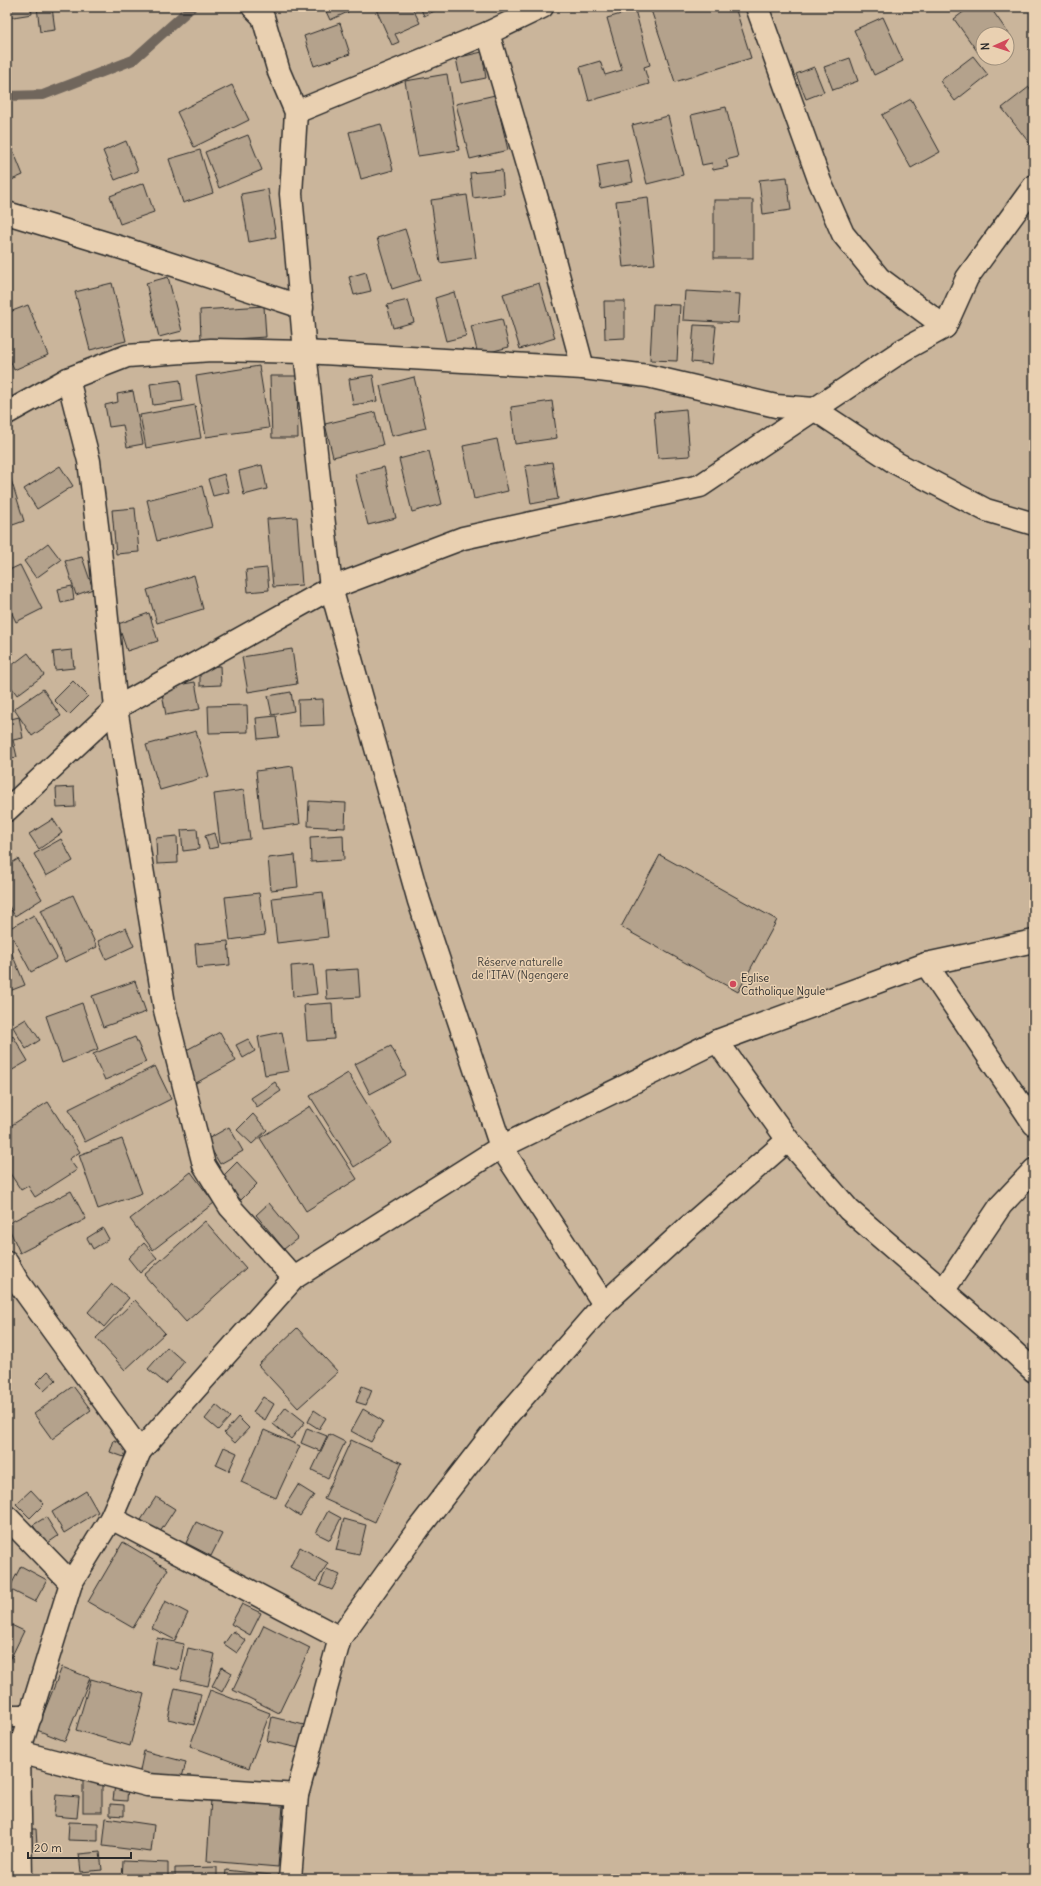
<svg xmlns="http://www.w3.org/2000/svg" width="1041" height="1886" font-family="Delius,sans-serif">
  <style>
    .green { fill: #cab59b; stroke: #7a7063; fill-rule: evenodd }
    .lines { fill: none; stroke-linecap: round; stroke-linejoin: round }
    .stream { stroke: #70665c; stroke-width: 10 }
    .building { fill: #b4a28c; stroke: #2b2b2b }
    .minor-casing { stroke: #2b2b2b; stroke-width: 25 }
    .minor { stroke: #e9d0b1; stroke-width: 22 }
    .poi-dot { fill: #d1495b; stroke: #e9d0b1; stroke-width: 1.5 }
    .labels { text-anchor: middle; dominant-baseline: central; stroke-width: 3; stroke-linejoin: round; paint-order: stroke }
    .park-label { font-size: 11px; fill: #43403c; stroke: #e9d0b1 }
    .poi-label { font-size: 11px; fill: #2b2b2b; stroke: #e9d0b1; text-anchor: start }
  </style>
  <rect width="100%" height="100%" fill="#e9d0b1"/>
  <filter id="ink" filterUnits="userSpaceOnUse"><feTurbulence type="fractalNoise" baseFrequency=".025" numOctaves="2"/><feDisplacementMap in="SourceGraphic" scale="8" xChannelSelector="R" yChannelSelector="G"/><feConvolveMatrix kernelMatrix="1 2 1 2 8 2 1 2 1" color-interpolation-filters="sRGB"/></filter>
  <g filter="url(#ink)">
    <path class="green" d="M7,7H1034V1879H7ZM983,34H1007V58H983Z"/>
    <g class="lines">
      <polyline class="stream" points="7,96 43,95 133,60 192,7"/>
    </g>
    <g class="building">
      <polygon points="7,7 31,7 32,14 7,18"/>
      <polygon points="37,7 52,7 55,30 40,32"/>
      <polygon points="324,7 346,7 348,12 330,20"/>
      <polygon points="375,7 412,7 420,23 395,34 399,42 392,45"/>
      <polygon points="420,7 443,7 424,16"/>
      <polygon points="650,7 735,7 751,58 675,82"/>
      <polygon points="970,7 990,7 1011,37 1007,39 1007,34 983,34 983,57 982,58 954,19"/>
      <polygon points="635,10 650,65 644,67 649,84 589,101 580,67 600,61 605,75 622,70 607,18"/>
      <polygon points="883,17 903,61 874,75 854,30"/>
      <polygon points="340,23 350,54 314,66 304,36"/>
      <polygon points="482,52 486,78 461,83 456,58"/>
      <polygon points="973,56 988,75 955,101 940,81"/>
      <polygon points="850,58 858,81 833,90 824,67"/>
      <polygon points="814,67 824,92 806,99 796,74"/>
      <polygon points="447,74 459,150 418,156 405,81"/>
      <polygon points="232,85 249,120 194,147 177,112"/>
      <polygon points="1029,87 1034,94 1034,149 1002,108"/>
      <polygon points="495,95 508,150 470,159 456,104"/>
      <polygon points="911,99 940,152 911,168 882,115"/>
      <polygon points="726,107 738,157 726,160 728,167 713,170 712,163 702,165 691,115"/>
      <polygon points="668,116 683,175 647,184 632,125"/>
      <polygon points="381,124 393,170 361,179 349,132"/>
      <polygon points="7,135 23,175 7,182"/>
      <polygon points="248,135 262,170 219,188 205,152"/>
      <polygon points="126,141 138,171 115,180 103,151"/>
      <polygon points="200,150 213,193 183,203 169,159"/>
      <polygon points="628,160 633,182 601,189 597,166"/>
      <polygon points="502,170 504,194 473,198 470,173"/>
      <polygon points="787,177 791,210 763,214 759,180"/>
      <polygon points="144,183 154,212 120,224 110,196"/>
      <polygon points="268,189 276,237 249,242 241,194"/>
      <polygon points="467,195 476,258 440,263 431,200"/>
      <polygon points="648,197 655,264 623,267 616,201"/>
      <rect x="714" y="200" width="39" height="58"/>
      <polygon points="405,229 421,280 392,289 377,238"/>
      <polygon points="366,272 371,291 354,295 349,277"/>
      <polygon points="168,277 182,331 159,337 146,283"/>
      <polygon points="112,283 126,341 90,350 75,292"/>
      <polygon points="539,283 555,338 520,349 503,294"/>
      <polygon points="685,291 740,294 738,323 683,320"/>
      <polygon points="454,292 466,336 446,341 435,298"/>
      <polygon points="408,300 414,322 393,328 387,305"/>
      <polygon points="604,301 625,301 625,338 605,339"/>
      <polygon points="653,304 680,305 677,361 650,360"/>
      <polygon points="28,305 48,355 14,370 7,352 7,313"/>
      <polygon points="264,306 266,337 201,341 200,310"/>
      <polygon points="502,319 509,347 478,355 471,326"/>
      <polygon points="694,325 716,326 712,364 691,362"/>
      <polygon points="259,366 269,428 206,437 196,376"/>
      <polygon points="373,375 377,401 353,405 349,379"/>
      <polygon points="270,376 297,376 298,438 272,438"/>
      <polygon points="414,377 426,428 392,436 380,386"/>
      <polygon points="180,380 183,401 153,405 150,384"/>
      <polygon points="133,391 143,444 127,447 123,425 109,427 105,405 118,402 117,394"/>
      <polygon points="552,401 557,438 515,444 511,407"/>
      <polygon points="195,405 201,438 146,448 140,415"/>
      <polygon points="686,409 690,456 658,458 654,412"/>
      <polygon points="375,412 383,445 333,457 325,424"/>
      <polygon points="497,439 508,491 474,499 463,446"/>
      <polygon points="429,451 442,504 412,512 399,459"/>
      <polygon points="552,462 558,499 531,504 525,466"/>
      <polygon points="262,465 267,489 244,495 239,471"/>
      <polygon points="60,466 73,486 37,509 24,489"/>
      <polygon points="7,467 24,521 7,527"/>
      <polygon points="384,467 396,518 368,525 355,474"/>
      <polygon points="224,474 229,492 213,496 208,479"/>
      <polygon points="202,486 212,527 157,541 147,500"/>
      <polygon points="135,508 139,552 116,554 112,510"/>
      <polygon points="297,517 302,585 273,587 267,519"/>
      <polygon points="48,543 61,560 36,578 24,561"/>
      <polygon points="82,557 93,589 76,595 65,561"/>
      <polygon points="20,565 42,609 16,622 7,603 7,571"/>
      <polygon points="267,568 269,590 248,592 246,570"/>
      <polygon points="194,575 203,609 157,623 147,590"/>
      <polygon points="72,586 74,600 61,603 58,589"/>
      <polygon points="149,613 158,641 127,651 118,624"/>
      <polygon points="292,649 297,684 248,692 242,657"/>
      <polygon points="72,650 74,668 55,670 53,652"/>
      <polygon points="28,653 44,675 17,695 7,681 7,669"/>
      <polygon points="220,666 221,685 200,686 200,667"/>
      <polygon points="73,681 88,696 69,715 54,700"/>
      <polygon points="195,682 200,709 166,715 161,688"/>
      <polygon points="43,689 61,716 32,736 14,709"/>
      <polygon points="291,692 294,711 272,715 268,696"/>
      <polygon points="323,699 324,725 299,726 298,700"/>
      <polygon points="7,703 11,719 19,717 23,738 13,740 17,757 7,759"/>
      <polygon points="247,705 248,732 209,733 208,706"/>
      <polygon points="276,716 279,737 258,739 256,718"/>
      <polygon points="196,731 209,776 160,790 146,745"/>
      <polygon points="293,766 300,824 262,829 256,771"/>
      <polygon points="74,787 75,807 57,808 56,788"/>
      <polygon points="244,790 250,839 220,843 214,794"/>
      <polygon points="309,801 346,803 345,828 308,826"/>
      <polygon points="53,819 62,833 39,849 29,834"/>
      <polygon points="197,829 199,849 183,851 181,830"/>
      <polygon points="214,833 218,847 209,849 205,836"/>
      <polygon points="343,835 344,860 311,862 310,837"/>
      <polygon points="177,836 178,863 157,864 156,838"/>
      <polygon points="61,839 73,861 46,876 34,854"/>
      <polygon points="295,855 298,887 271,890 268,858"/>
      <polygon points="660,855 777,920 738,992 621,927"/>
      <polygon points="18,859 42,899 15,916 7,903 7,866"/>
      <polygon points="323,892 328,937 277,943 272,898"/>
      <polygon points="259,893 265,935 230,940 225,897"/>
      <polygon points="73,895 97,947 65,962 41,910"/>
      <polygon points="34,915 57,958 31,972 8,929"/>
      <polygon points="126,928 134,946 106,959 98,941"/>
      <polygon points="228,941 230,965 197,968 195,944"/>
      <polygon points="7,942 25,985 7,992"/>
      <polygon points="313,964 317,994 293,997 291,966"/>
      <polygon points="358,969 360,997 327,999 325,971"/>
      <polygon points="135,981 146,1012 103,1027 92,996"/>
      <polygon points="82,1003 98,1049 62,1063 46,1016"/>
      <polygon points="332,1003 334,1039 307,1041 304,1005"/>
      <polygon points="26,1019 40,1040 26,1049 13,1027"/>
      <polygon points="220,1032 236,1061 196,1083 179,1054"/>
      <polygon points="282,1032 289,1071 265,1075 258,1037"/>
      <polygon points="13,1036 28,1061 9,1072 7,1069 7,1039"/>
      <polygon points="135,1037 146,1062 105,1080 93,1054"/>
      <polygon points="248,1039 255,1051 243,1058 236,1045"/>
      <polygon points="391,1046 406,1075 370,1094 355,1064"/>
      <polygon points="155,1066 171,1099 85,1142 69,1109"/>
      <polygon points="348,1073 391,1143 354,1167 310,1096"/>
      <polygon points="275,1082 281,1091 257,1107 251,1098"/>
      <polygon points="48,1102 80,1152 69,1159 77,1170 35,1197 28,1186 21,1190 7,1169 7,1128"/>
      <polygon points="310,1106 357,1179 306,1211 260,1138"/>
      <polygon points="253,1114 267,1130 252,1144 237,1130"/>
      <polygon points="229,1127 243,1151 220,1164 206,1140"/>
      <polygon points="122,1139 142,1193 98,1209 79,1155"/>
      <polygon points="237,1162 257,1184 241,1200 221,1178"/>
      <polygon points="191,1172 214,1203 153,1250 130,1219"/>
      <polygon points="71,1191 86,1219 20,1253 7,1224"/>
      <polygon points="269,1203 298,1238 284,1249 256,1215"/>
      <polygon points="205,1221 246,1268 186,1322 144,1275"/>
      <polygon points="103,1228 109,1239 93,1249 87,1238"/>
      <polygon points="144,1243 157,1258 140,1273 128,1258"/>
      <polygon points="112,1284 129,1298 104,1327 88,1312"/>
      <polygon points="135,1300 165,1333 125,1370 96,1338"/>
      <polygon points="297,1328 338,1372 298,1408 258,1365"/>
      <polygon points="167,1347 184,1362 166,1384 148,1369"/>
      <polygon points="48,1371 56,1380 44,1391 36,1383"/>
      <polygon points="73,1386 91,1410 52,1439 34,1414"/>
      <polygon points="362,1386 372,1390 366,1405 356,1402"/>
      <polygon points="263,1397 274,1404 265,1420 253,1412"/>
      <polygon points="216,1405 230,1417 218,1430 205,1419"/>
      <polygon points="286,1407 305,1422 291,1439 273,1424"/>
      <polygon points="363,1409 383,1421 371,1442 351,1431"/>
      <polygon points="314,1410 326,1418 319,1429 308,1422"/>
      <polygon points="238,1417 249,1428 235,1443 224,1433"/>
      <polygon points="307,1428 327,1436 320,1451 301,1443"/>
      <polygon points="264,1430 300,1446 276,1498 241,1482"/>
      <polygon points="329,1434 345,1442 328,1478 312,1470"/>
      <polygon points="114,1440 128,1446 124,1457 110,1452"/>
      <polygon points="351,1440 402,1463 375,1522 324,1499"/>
      <polygon points="224,1447 237,1453 229,1471 216,1465"/>
      <polygon points="298,1485 314,1495 300,1516 285,1506"/>
      <polygon points="31,1490 44,1504 30,1518 16,1504"/>
      <polygon points="86,1491 98,1512 64,1533 52,1512"/>
      <polygon points="156,1497 175,1509 160,1532 141,1520"/>
      <polygon points="328,1511 341,1518 330,1540 316,1533"/>
      <polygon points="46,1517 58,1536 45,1545 33,1525"/>
      <polygon points="344,1519 366,1525 359,1555 336,1550"/>
      <polygon points="196,1522 222,1534 211,1556 186,1543"/>
      <polygon points="123,1542 168,1569 133,1628 88,1602"/>
      <polygon points="300,1547 328,1563 316,1582 290,1567"/>
      <polygon points="21,1566 47,1580 35,1602 9,1589"/>
      <polygon points="327,1569 340,1575 332,1590 320,1585"/>
      <polygon points="165,1601 188,1613 175,1640 152,1628"/>
      <polygon points="242,1604 261,1613 250,1635 231,1624"/>
      <polygon points="7,1623 24,1631 7,1666"/>
      <polygon points="264,1625 310,1648 279,1713 233,1690"/>
      <polygon points="233,1631 246,1641 237,1653 224,1644"/>
      <polygon points="157,1638 184,1644 179,1670 152,1664"/>
      <polygon points="188,1648 215,1654 208,1686 181,1680"/>
      <polygon points="62,1667 90,1678 65,1741 37,1730"/>
      <polygon points="222,1667 232,1673 222,1692 212,1686"/>
      <polygon points="91,1679 144,1694 130,1746 76,1730"/>
      <polygon points="175,1688 201,1694 194,1725 168,1719"/>
      <polygon points="210,1690 270,1713 249,1768 190,1746"/>
      <polygon points="272,1717 304,1725 299,1748 267,1741"/>
      <polygon points="144,1751 186,1762 180,1785 139,1775"/>
      <rect x="83" y="1778" width="19" height="34"/>
      <polygon points="115,1784 128,1784 127,1801 113,1800"/>
      <polygon points="56,1795 79,1797 77,1818 54,1816"/>
      <polygon points="211,1799 283,1805 278,1867 207,1861"/>
      <polygon points="110,1804 124,1805 124,1816 110,1815"/>
      <polygon points="106,1818 154,1825 151,1852 103,1846"/>
      <polygon points="69,1822 98,1823 98,1841 68,1840"/>
      <polygon points="27,1829 36,1829 37,1845 26,1844"/>
      <polygon points="100,1852 102,1870 81,1872 79,1854"/>
      <polygon points="123,1861 168,1863 168,1879 122,1879"/>
      <polygon points="217,1867 217,1879 175,1879 175,1868"/>
      <polygon points="226,1870 271,1875 270,1879 225,1879"/>
    </g>
    <g class="lines">
      <g class="minor-casing">
        <g id="minor">
          <polyline points="253,7 263,17 279,72 296,112 291,194 305,352 331,588 419,901 501,1147 604,1304"/>
          <polyline points="757,7 820,182 843,234 879,278 945,327"/>
          <polyline points="488,33 545,226 583,368"/>
          <polyline points="296,112 488,33 542,7"/>
          <polyline points="7,213 122,248 302,307"/>
          <polyline points="68,379 89,461 100,550 116,708 165,1010 189,1106 204,1165 230,1207 294,1278"/>
          <polyline points="7,413 68,379 127,356 211,350 305,352 583,368 648,376 776,406 814,409 896,463 986,510 1034,524"/>
          <polyline points="7,810 116,708 331,588 463,538 700,486 903,350 945,327 967,278 1034,186"/>
          <polyline points="926,964 1034,1124"/>
          <polyline points="717,1041 788,1140 849,1210 1005,1344 1034,1371"/>
          <polyline points="7,1263 18,1282 140,1451"/>
          <polyline points="943,1291 1001,1205 1034,1170"/>
          <polyline points="7,1517 71,1583"/>
          <polyline points="111,1518 340,1638"/>
          <polyline points="7,1716 31,1716"/>
          <polyline points="19,1752 147,1785 297,1795"/>
          <polyline points="21,1879 19,1752 71,1583 111,1518 140,1451 294,1278 501,1147 717,1041 926,964 1034,941"/>
          <polyline points="290,1879 297,1795 340,1638 419,1528 503,1420 604,1304 686,1229 788,1140"/>
        </g>
      </g>
      <use href="#minor" class="minor"/>
    </g>
  </g>
  <circle class="poi-dot" cx="733" cy="984" r="4"/>
  <g class="labels">
    <g class="park-label">
      <text x="520" y="962">Réserve naturelle<tspan x="520" dy="13">de l'ITAV (Ngengere</tspan></text>
    </g>
    <g class="poi-label">
      <text x="741" y="978">Eglise<tspan x="741" dy="13">Catholique Ngule</tspan></text>
    </g>
  </g>
  <rect width="1041" height="1886" fill="none" stroke="#e9d0b1" stroke-width="24"/>
  <rect x="12" y="12" width="1017" height="1862" fill="none" stroke="#2b2b2b" stroke-width="1.5" filter="url(#ink)"/>
  <g transform="translate(995 46) rotate(267)"><circle r="19" fill="#e9d0b1" stroke="#9d8e7b"/>
  <path d="M0-3L7 15L0 10L-7 15Z" fill="#d1495b"/>
  <text y="-6" font-size="11" font-weight="bold" text-anchor="middle" fill="#2b2b2b">N</text>
  </g>
  <path d="M28 1852v6h103v-6" fill="none" stroke="#2b2b2b" stroke-width="2"/>
  <text x="34" y="1852" font-size="12" fill="#2b2b2b" stroke="#e9d0b1" stroke-width="3" paint-order="stroke">20 m</text>
</svg>
